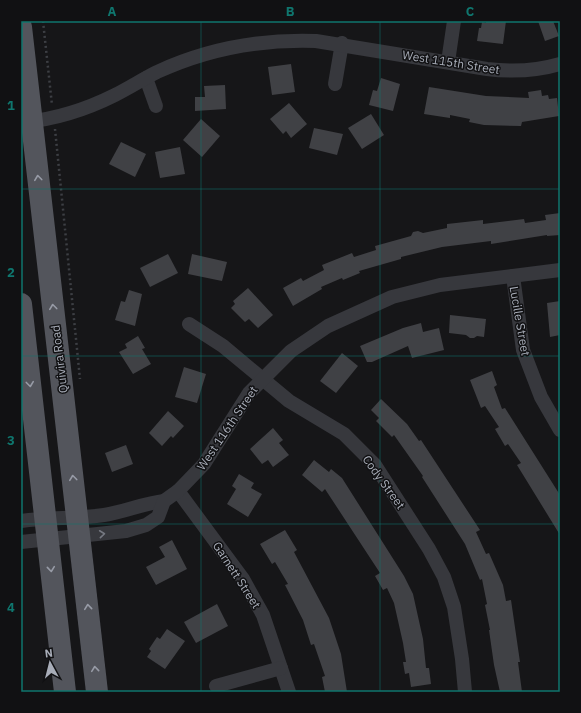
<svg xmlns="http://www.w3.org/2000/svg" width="581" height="713" font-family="'IBM Plex Sans',sans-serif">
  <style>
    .building { fill: #404145 }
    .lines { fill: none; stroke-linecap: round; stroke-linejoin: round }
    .path { stroke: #3d3f44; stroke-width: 2.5; stroke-dasharray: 2 3; stroke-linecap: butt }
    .minor { stroke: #37383d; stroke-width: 14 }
    .primary { stroke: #53555c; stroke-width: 22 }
    .oneway { stroke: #979ba6 }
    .oneway2 { stroke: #757881 }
    .grid { fill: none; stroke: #0f766e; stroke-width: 1; stroke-opacity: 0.55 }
    .labels { text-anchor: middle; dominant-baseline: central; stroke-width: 3; stroke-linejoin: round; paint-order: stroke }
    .street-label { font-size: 12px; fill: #a8adb8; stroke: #111113 }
    .neatline { fill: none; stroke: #0f766e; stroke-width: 1.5 }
    .grid-label { font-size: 13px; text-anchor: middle; font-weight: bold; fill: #0f766e }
  </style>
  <rect width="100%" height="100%" fill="#161618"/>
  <g class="building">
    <polygon points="486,21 506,21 503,44 477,41 479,28 481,28 482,22 486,23"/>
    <polygon points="538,21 553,21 559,36 545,41"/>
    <polygon points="291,64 295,92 272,95 268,67"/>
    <polygon points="381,78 400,84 393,111 369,105 373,90 377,91"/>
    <polygon points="225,85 226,109 195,111 195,97 205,97 204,86"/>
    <polygon points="429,87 486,96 529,98 528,92 541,90 542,96 548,95 549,99 557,98 559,116 522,122 521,126 484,125 469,122 470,119 450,115 450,118 424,114"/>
    <polygon points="289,103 307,124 291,138 286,131 283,134 270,119"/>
    <polygon points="371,114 384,135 362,149 348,128"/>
    <polygon points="201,119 220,136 202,157 183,140"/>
    <polygon points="314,128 343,134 337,155 309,148"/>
    <polygon points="121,142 146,154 135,177 109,164"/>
    <polygon points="180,147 185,174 160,178 155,152"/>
    <polygon points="560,213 560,235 547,236 547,235 491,244 491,241 442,247 401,257 401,259 359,271 360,273 343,280 342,278 321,287 322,289 293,306 283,288 301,278 303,281 324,270 322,265 352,253 354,257 376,250 375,246 411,236 413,232 418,231 423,233 447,228 447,224 483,220 483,224 524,219 525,223 546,220 545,215"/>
    <polygon points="168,254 178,273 150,287 140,268"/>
    <polygon points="192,254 227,262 222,281 188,274"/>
    <polygon points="248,288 273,315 258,328 249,319 245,322 231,308 235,304 233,301"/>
    <polygon points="129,290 142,294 135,326 115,320 121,301 125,302"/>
    <polygon points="560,301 560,335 550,337 547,303"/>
    <polygon points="450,315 486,319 484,337 477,336 474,338 470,338 466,335 449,333"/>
    <polygon points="421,323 423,332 439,328 444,350 412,358 408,346 372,362 367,362 360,346 403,328"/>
    <polygon points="138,336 145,348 142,349 151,364 133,374 119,352 127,348 125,344"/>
    <polygon points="342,353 358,366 336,393 320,381"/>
    <polygon points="184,367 206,374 197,403 175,397"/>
    <polygon points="492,371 497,385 494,387 502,409 505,408 560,495 560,535 517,465 521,463 508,444 505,446 495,429 499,427 485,406 481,408 470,380"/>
    <polygon points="381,399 407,424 419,441 421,440 480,530 476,532 486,554 489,553 503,585 506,601 511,600 520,662 518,662 522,692 500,692 494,665 489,630 490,630 485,605 487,604 482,579 480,580 465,544 422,477 423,476 394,435 392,437 376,421 379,418 371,410"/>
    <polygon points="168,411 184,426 173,438 171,436 162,446 149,433"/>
    <polygon points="273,428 283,440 279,443 289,455 273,467 268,460 262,464 250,449"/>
    <polygon points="126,445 133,464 112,472 105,453"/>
    <polygon points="314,460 329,472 331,469 342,478 404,576 413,594 423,639 426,668 429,668 431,684 411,687 409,673 405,674 403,662 406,662 403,643 394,603 387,588 383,590 375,576 380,573 325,489 322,492 302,475"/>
    <polygon points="239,474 254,483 251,488 262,494 248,517 227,504 236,489 232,486"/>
    <polygon points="285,530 297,550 294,552 329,618 341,654 347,692 325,692 322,677 325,676 314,644 311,645 303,620 285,585 288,584 275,562 272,564 260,544"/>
    <polygon points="172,540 187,569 156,585 146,567 165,557 159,547"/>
    <polygon points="217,604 228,626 196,643 184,622"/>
    <polygon points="167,629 185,641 165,669 147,657 151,651 149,649 157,637 160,639"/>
  </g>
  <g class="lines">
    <g class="path">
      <polyline points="43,21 52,105"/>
      <polyline points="55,129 80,379"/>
    </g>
    <g class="minor">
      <polyline points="448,62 454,21"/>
      <polyline points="146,78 156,106"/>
      <polyline points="335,84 342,43"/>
      <path d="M25,122C56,119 87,109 115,95C129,88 143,79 157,72C209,48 260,39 316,41L487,69C512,72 536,71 560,64"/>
      <polyline points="513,276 523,350 541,397 560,430"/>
      <polyline points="189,324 223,346 289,401 344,434 375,465 429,549 444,577 454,607 462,659 465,692"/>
      <polyline points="178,491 243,579 263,615 289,692"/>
      <path d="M21,521C49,517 77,519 104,515C125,512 144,503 164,501"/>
      <polyline points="21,542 126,531 146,525 158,517 164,501 178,491 204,464 249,393 291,351 328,326 392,297 440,285 560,270"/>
      <polyline points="216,686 281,668"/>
    </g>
    <g class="primary">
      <polyline points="21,27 97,692"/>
      <polyline points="21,304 65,692"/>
    </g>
  </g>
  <defs><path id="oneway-chevron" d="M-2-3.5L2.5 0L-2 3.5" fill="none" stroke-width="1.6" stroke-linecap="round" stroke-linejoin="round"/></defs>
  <g class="oneway">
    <use href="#oneway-chevron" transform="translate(38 178) rotate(-97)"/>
    <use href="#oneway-chevron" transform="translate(53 307) rotate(-97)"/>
    <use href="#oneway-chevron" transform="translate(30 384) rotate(83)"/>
    <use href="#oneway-chevron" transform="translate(73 478) rotate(-97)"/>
    <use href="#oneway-chevron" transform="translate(51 569) rotate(84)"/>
    <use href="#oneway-chevron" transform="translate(88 607) rotate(-96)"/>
    <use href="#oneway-chevron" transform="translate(95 669) rotate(-96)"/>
  </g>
  <use class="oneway2" href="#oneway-chevron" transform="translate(102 534) rotate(-6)"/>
  <path class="grid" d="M201,21V692M380,21V692M21,189H560M21,356H560M21,524H560"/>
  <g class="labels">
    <g class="street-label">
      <text transform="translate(451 62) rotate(9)">West 115th Street</text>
      <text transform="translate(520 321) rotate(80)">Lucille Street</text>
      <text transform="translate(59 359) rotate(-97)">Quivira Road</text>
      <text transform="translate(227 428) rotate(-56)">West 116th Street</text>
      <text transform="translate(384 482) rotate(54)">Cody Street</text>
      <text transform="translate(237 575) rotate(57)">Garnett Street</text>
    </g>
  </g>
  <rect width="581" height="713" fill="none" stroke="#111113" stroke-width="44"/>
  <g transform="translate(50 663) rotate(353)" stroke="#111113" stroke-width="3" paint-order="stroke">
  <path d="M0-3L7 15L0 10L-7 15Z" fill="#a8adb8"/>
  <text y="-6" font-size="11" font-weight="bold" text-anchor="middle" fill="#a8adb8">N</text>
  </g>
  <rect x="22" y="22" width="537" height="669" class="neatline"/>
  <g class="grid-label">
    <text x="112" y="16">A</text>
    <text x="290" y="16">B</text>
    <text x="470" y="16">C</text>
    <text x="11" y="110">1</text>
    <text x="11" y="277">2</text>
    <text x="11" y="445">3</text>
    <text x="11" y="612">4</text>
  </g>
</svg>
